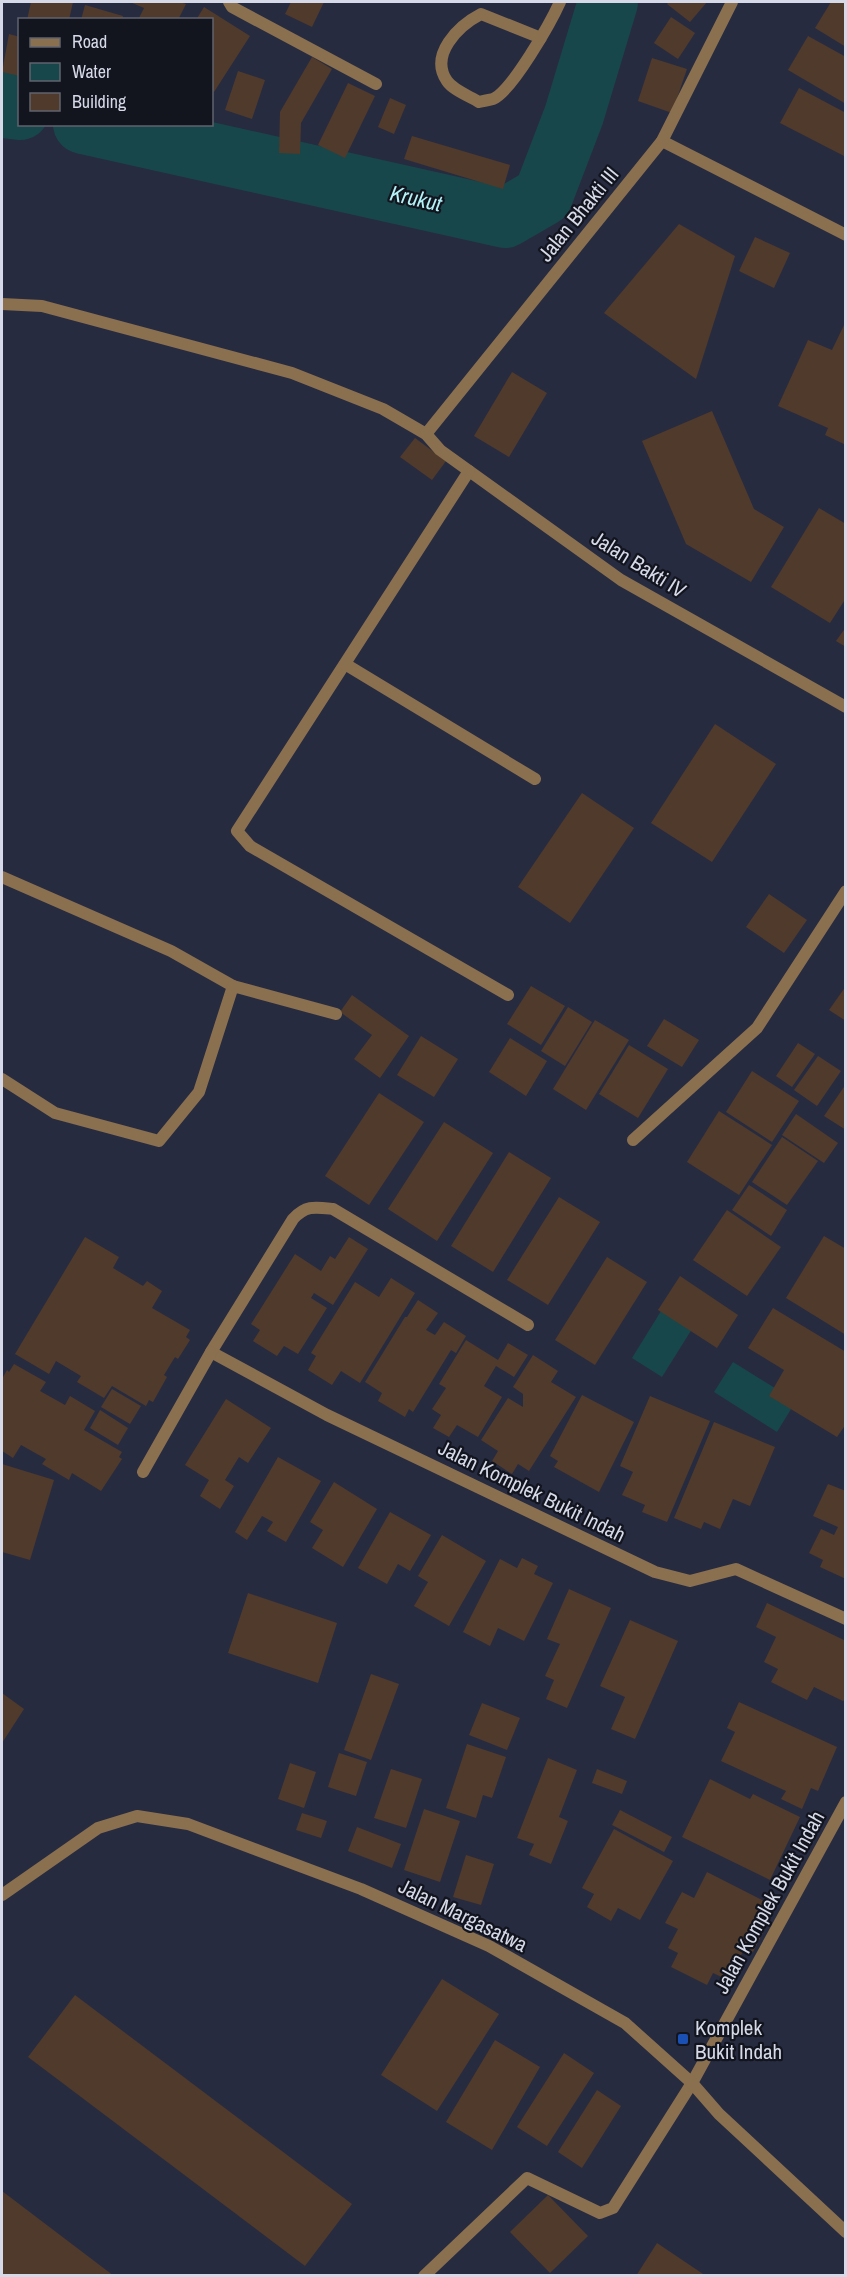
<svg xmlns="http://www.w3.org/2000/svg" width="847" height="2277" font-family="'Archivo Narrow',sans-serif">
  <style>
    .water { fill: #17474b }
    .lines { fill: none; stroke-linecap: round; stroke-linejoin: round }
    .river { stroke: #17474b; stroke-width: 60 }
    .building { fill: #503a2b }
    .service { stroke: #8a704f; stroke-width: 12 }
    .minor { stroke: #8a704f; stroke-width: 12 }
    .tertiary { stroke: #8a704f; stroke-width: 12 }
    .transit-dot { fill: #1a4fb4; stroke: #12141e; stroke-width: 2 }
    .labels { text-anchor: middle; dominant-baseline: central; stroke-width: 4.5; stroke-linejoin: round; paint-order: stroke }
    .street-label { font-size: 21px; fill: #d6d9e7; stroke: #12141e }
    .poi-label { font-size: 21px; fill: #d6d9e7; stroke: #12141e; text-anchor: start }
    .water-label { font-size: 22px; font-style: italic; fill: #b3f2f7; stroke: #12141e }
  </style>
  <rect width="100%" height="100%" fill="#272b40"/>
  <g class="water">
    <polygon points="666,1303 697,1321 662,1377 632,1358"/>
    <polygon points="733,1362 796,1401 777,1432 714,1392"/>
  </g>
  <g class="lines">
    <g class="river">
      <polyline points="2,98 11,109 20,110"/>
      <polyline points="83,124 505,218 543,196 574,115 608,2"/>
    </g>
  </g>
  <g class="building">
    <polygon points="31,2 73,2 69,20 27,20"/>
    <polygon points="130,2 180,2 186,4 178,20 138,20 144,8"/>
    <polygon points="291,2 324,2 312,27 285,14"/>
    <polygon points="669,2 707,2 690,22 667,4"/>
    <polygon points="831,2 846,3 846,47 815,28"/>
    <polygon points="85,5 123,16 122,20 81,20"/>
    <polygon points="204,7 250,36 214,92 212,90 212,20 196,20"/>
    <polygon points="671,17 695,33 678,59 654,43"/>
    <polygon points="9,34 20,37 20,76 2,72"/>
    <polygon points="808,36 846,57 846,104 788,70"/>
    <polygon points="312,57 332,69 301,123 300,154 279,153 280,112"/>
    <polygon points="652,58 687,69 672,113 638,101"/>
    <polygon points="238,71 265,80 252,119 225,110"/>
    <polygon points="348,83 375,96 345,158 318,145"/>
    <polygon points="799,88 846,113 846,157 780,123"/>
    <polygon points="390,98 406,105 394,134 378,127"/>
    <polygon points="412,136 510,165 503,189 404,159"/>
    <polygon points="679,224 735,256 696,379 604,313"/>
    <polygon points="755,237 790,253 774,288 739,271"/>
    <polygon points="846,321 846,445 825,435 828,428 778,406 808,340 832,350"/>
    <polygon points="512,372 547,393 509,457 474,436"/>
    <polygon points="712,411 754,509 784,527 751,582 686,544 642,441"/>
    <polygon points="415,438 446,461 432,480 400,457"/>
    <polygon points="819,508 846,524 846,598 830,623 771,587"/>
    <polygon points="846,627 846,647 836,641"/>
    <polygon points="715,724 776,764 712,862 651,823"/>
    <polygon points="582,793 634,828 570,923 518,887"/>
    <polygon points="769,894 807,920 784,953 746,927"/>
    <polygon points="531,986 565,1006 541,1045 507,1024"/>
    <polygon points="846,986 846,1021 829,1010"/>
    <polygon points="352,995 409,1036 380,1078 354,1059 372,1035 340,1012"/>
    <polygon points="568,1007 592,1022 565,1066 541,1051"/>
    <polygon points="664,1019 699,1040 682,1067 647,1046"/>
    <polygon points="595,1020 629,1040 586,1110 553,1089"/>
    <polygon points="421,1036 458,1059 434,1097 397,1075"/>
    <polygon points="510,1038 547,1061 526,1096 489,1072"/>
    <polygon points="798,1043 815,1054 792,1087 776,1076"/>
    <polygon points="629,1045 668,1069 638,1118 599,1094"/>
    <polygon points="818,1056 841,1071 817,1106 794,1090"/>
    <polygon points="752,1071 799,1101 772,1142 726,1112"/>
    <polygon points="846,1084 846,1130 824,1116"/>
    <polygon points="379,1093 424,1122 369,1205 325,1176"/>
    <polygon points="719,1111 772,1145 739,1195 687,1162"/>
    <polygon points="796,1114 838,1143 824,1163 782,1135"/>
    <polygon points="444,1122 493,1153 437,1241 388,1209"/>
    <polygon points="782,1137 818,1161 787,1205 752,1182"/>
    <polygon points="509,1152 551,1178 493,1272 451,1246"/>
    <polygon points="749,1185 787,1210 771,1236 732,1210"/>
    <polygon points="559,1197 600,1222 548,1305 507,1280"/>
    <polygon points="727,1210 781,1247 747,1296 693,1260"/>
    <polygon points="824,1236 846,1249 846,1335 786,1298"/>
    <polygon points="85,1237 119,1257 113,1268 143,1286 147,1281 162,1291 152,1308 190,1330 186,1337 190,1340 178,1359 175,1357 164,1375 167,1377 153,1402 149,1400 146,1406 112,1386 104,1398 77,1382 81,1376 56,1361 49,1374 15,1354"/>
    <polygon points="349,1237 368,1249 333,1305 314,1293 311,1298 327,1308 298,1354 284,1346 277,1356 253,1341 260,1330 251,1324 295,1254 321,1271 330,1256 335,1259"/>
    <polygon points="607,1257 647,1282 595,1365 555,1340"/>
    <polygon points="680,1276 738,1315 717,1348 658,1310"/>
    <polygon points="391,1278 415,1293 360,1383 341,1371 332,1385 308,1370 316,1356 311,1353 355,1282 379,1297"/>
    <polygon points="418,1300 438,1313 426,1330 435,1335 444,1322 466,1336 456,1353 451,1350 413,1412 409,1409 405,1417 378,1401 382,1393 365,1382 405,1317 407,1317"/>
    <polygon points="773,1308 846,1352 846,1424 837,1437 769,1396 784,1370 748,1348"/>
    <polygon points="466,1340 498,1360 508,1343 528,1355 514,1377 496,1366 484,1386 502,1397 478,1437 457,1425 449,1437 433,1428 441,1415 432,1409 446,1388 439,1384"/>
    <polygon points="533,1355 558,1371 551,1382 576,1397 529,1471 518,1464 512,1474 492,1461 498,1451 481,1440 508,1398 523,1407 523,1394 513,1387"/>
    <polygon points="14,1364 46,1382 40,1391 65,1405 70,1396 95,1411 84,1430 122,1452 119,1457 122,1459 101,1491 72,1473 69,1480 42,1464 46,1459 21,1445 13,1458 2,1451 2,1379 7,1370 9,1372"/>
    <polygon points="112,1389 141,1406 130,1424 101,1407"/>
    <polygon points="582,1395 634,1422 599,1492 554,1467 558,1461 550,1456"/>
    <polygon points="650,1396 710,1421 667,1522 642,1512 645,1505 622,1495 633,1472 620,1466"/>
    <polygon points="226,1399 271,1428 248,1463 239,1457 225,1480 234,1486 220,1509 200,1496 209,1480 185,1465"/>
    <polygon points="100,1410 128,1428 118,1445 90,1428"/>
    <polygon points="714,1422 775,1447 750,1506 733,1499 720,1529 704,1522 701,1529 674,1518"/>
    <polygon points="278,1457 321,1481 286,1542 267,1531 273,1522 262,1516 247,1540 235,1532"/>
    <polygon points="2,1464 54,1480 30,1560 2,1552"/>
    <polygon points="334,1482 377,1509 343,1567 312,1548 323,1530 310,1522"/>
    <polygon points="828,1484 846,1491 846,1579 820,1567 823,1560 809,1553 821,1529 834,1535 838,1527 813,1516"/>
    <polygon points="390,1512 431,1535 410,1571 398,1564 387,1584 358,1568"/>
    <polygon points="442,1535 486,1561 449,1626 414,1606 428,1582 418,1576"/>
    <polygon points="522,1558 538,1566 534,1574 553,1583 524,1641 498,1628 490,1646 463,1632 500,1559 517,1568"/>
    <polygon points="569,1589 611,1608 567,1708 546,1699 554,1680 545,1676 560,1644 547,1639"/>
    <polygon points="248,1593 337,1623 318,1683 228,1653"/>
    <polygon points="767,1603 846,1641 846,1699 843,1701 814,1687 807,1700 771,1682 778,1669 764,1662 776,1637 756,1627"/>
    <polygon points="630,1620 678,1641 635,1739 611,1729 625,1697 600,1686"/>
    <polygon points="371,1674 399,1684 371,1760 344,1750"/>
    <polygon points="2,1693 24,1709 2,1743"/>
    <polygon points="739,1702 837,1747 818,1791 811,1788 802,1809 781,1799 786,1791 721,1761 735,1732 727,1728"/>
    <polygon points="482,1703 520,1718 507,1750 469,1735"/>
    <polygon points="467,1744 506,1757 492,1798 483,1795 476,1818 446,1808"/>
    <polygon points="339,1753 367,1762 356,1796 328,1787"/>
    <polygon points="548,1758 577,1770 559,1817 568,1821 551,1864 529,1855 534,1844 517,1838"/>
    <polygon points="290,1763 316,1772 304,1808 278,1799"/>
    <polygon points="391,1769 422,1779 406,1828 374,1818"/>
    <polygon points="597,1769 627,1781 622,1794 592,1783"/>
    <polygon points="710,1779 750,1799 753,1794 800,1817 770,1880 682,1837"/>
    <polygon points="424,1809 460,1821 440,1882 404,1870"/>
    <polygon points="620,1810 672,1837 664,1852 612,1825"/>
    <polygon points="302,1813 327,1821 321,1838 296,1830"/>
    <polygon points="357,1827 401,1844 392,1868 348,1851"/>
    <polygon points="614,1829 673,1861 640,1920 618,1908 611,1921 587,1907 594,1894 582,1888"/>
    <polygon points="466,1855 494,1864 481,1905 453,1897"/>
    <polygon points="707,1872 768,1903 759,1921 767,1925 753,1952 745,1948 728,1980 713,1973 707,1985 671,1967 678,1953 668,1948 678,1929 665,1923 682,1892 694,1898"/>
    <polygon points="442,1979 499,2014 437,2111 381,2075"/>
    <polygon points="75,1995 352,2204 305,2266 28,2057"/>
    <polygon points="495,2040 540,2067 492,2150 446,2122"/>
    <polygon points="564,2053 594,2073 547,2146 517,2127"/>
    <polygon points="597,2090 621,2106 582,2168 558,2152"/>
    <polygon points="2,2191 114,2276 2,2276"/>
    <polygon points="548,2195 588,2236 550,2273 510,2232"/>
    <polygon points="657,2243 706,2276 636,2276"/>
  </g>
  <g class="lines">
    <g class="service">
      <polyline points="211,1352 327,1415 655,1572 690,1581 736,1569 846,1619"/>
      <path d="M143,1472L211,1352L293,1219C306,1205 315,1207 333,1209L528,1325"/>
      <polyline points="692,2083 846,1802"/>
    </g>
    <g class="minor">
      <polyline points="229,2 232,7 376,84"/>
      <path d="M541,38L481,14C458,26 429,55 447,81C453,90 469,96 479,102C483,101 489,100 493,99C512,91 551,22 560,2"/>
      <polyline points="662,141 846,235"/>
      <polyline points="2,304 42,306 292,373 383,409 426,434 440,450 621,580 846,707"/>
      <polyline points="426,434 662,141 732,2"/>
      <polyline points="469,471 237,831 250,846 508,995"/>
      <polyline points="345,664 535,779"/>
      <polyline points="2,877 171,951 233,986"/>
      <polyline points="2,1079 55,1113 159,1141 199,1092 233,986 336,1014"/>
      <polyline points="633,1140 757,1028 846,891"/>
      <polyline points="424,2276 527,2178 600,2213 613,2208 692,2083"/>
    </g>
    <polyline class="tertiary" points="2,1895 98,1828 137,1816 188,1824 361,1889 489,1946 625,2023 692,2083 719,2114 846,2232"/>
  </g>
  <rect class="transit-dot" x="677" y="2033" width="12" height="12" rx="3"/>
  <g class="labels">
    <g class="street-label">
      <text transform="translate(578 214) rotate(-51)">Jalan Bhakti III</text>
      <text transform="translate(639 564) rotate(32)">Jalan Bakti IV</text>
      <text transform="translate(532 1491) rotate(26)">Jalan Komplek Bukit Indah</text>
      <text transform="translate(769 1902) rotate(-61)">Jalan Komplek Bukit Indah</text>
      <text transform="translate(463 1915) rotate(26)">Jalan Margasatwa</text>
    </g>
    <g class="poi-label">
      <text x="695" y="2027">Komplek<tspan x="695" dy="24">Bukit Indah</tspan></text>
    </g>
    <g class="water-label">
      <text transform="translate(416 198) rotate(13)">Krukut</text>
    </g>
  </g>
  <rect width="847" height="2277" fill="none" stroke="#d6d9e7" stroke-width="6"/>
  <rect x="18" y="18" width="195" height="108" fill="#12141e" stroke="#60636e" stroke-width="1.5"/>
  <rect x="30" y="38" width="30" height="9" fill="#8a704f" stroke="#60636e" stroke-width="1.5"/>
  <text x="72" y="48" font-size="18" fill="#d6d9e7">Road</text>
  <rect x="30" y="63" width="30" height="18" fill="#17474b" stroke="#60636e" stroke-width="1.5"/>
  <text x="72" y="78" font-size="18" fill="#d6d9e7">Water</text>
  <rect x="30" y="93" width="30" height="18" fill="#503a2b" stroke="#60636e" stroke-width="1.5"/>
  <text x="72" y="108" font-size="18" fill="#d6d9e7">Building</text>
</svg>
